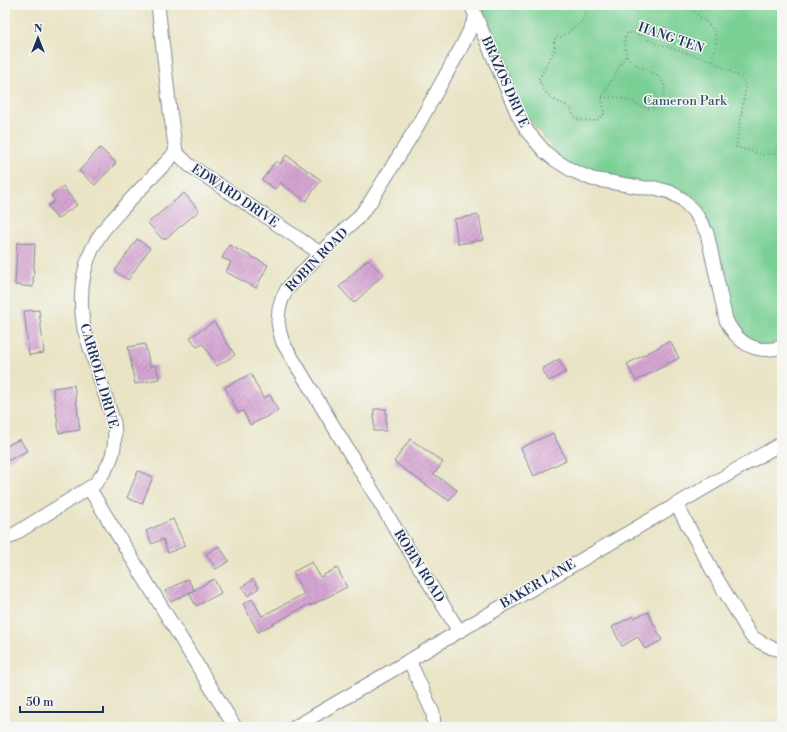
<svg xmlns="http://www.w3.org/2000/svg" width="787" height="732" font-family="'Libre Bodoni',serif">
  <style>
    .green { fill: #7ad094; stroke: #4a8079 }
    .building { fill: url(#building-hatch) }
    .lines { fill: none; stroke-linecap: round; stroke-linejoin: round }
    .minor-casing { stroke: #828a92; stroke-width: 15 }
    .path { stroke: #828a92; stroke-width: 2; stroke-dasharray: 1 3; stroke-linecap: butt }
    .minor { stroke: #fff; stroke-width: 13 }
    .labels { text-anchor: middle; dominant-baseline: central; stroke-width: 3; stroke-linejoin: round; paint-order: stroke }
    .street-label { font-size: 13px; fill: #1b2f5e; stroke: #f6f6f2 }
    .park-label { font-size: 13px; fill: #33576c; stroke: #f6f6f2 }
  </style>
  <defs>
    <pattern id="building-hatch" width="6" height="6" patternUnits="userSpaceOnUse"><rect width="6" height="6" fill="#d6a6d3"/><path d="M-1 1l2-2M0 6l6-6M5 7l2-2" fill="none" stroke="#ad88ae"/></pattern>
  </defs>
  <rect width="100%" height="100%" fill="#f6f6f2"/>
  <filter id="ink" filterUnits="userSpaceOnUse"><feTurbulence type="fractalNoise" baseFrequency=".025" numOctaves="2"/><feDisplacementMap in="SourceGraphic" scale="8" xChannelSelector="R" yChannelSelector="G"/><feConvolveMatrix kernelMatrix="1 2 1 2 8 2 1 2 1" color-interpolation-filters="sRGB"/></filter>
  <filter id="wash" filterUnits="userSpaceOnUse"><feTurbulence type="fractalNoise" baseFrequency=".012" numOctaves="4" result="noise"/><feDisplacementMap in="SourceGraphic" scale="16" xChannelSelector="R" yChannelSelector="G"/><feGaussianBlur stdDeviation="0.9" result="paint"/><feColorMatrix in="noise" values="0 0 0 0 0 0 0 0 0 0 0 0 0 0 0 0 0 1.4 0 .05"/><feComposite in="paint" operator="in"/></filter>
  <g filter="url(#wash)">
    <rect width="100%" height="100%" fill="#e9e4c5"/>
    <polygon class="green" points="471,5 782,5 782,344 757,348 726,320 713,260 690,206 645,188 571,170 512,99"/>
    <g id="blocks">
      <g class="building">
        <polygon points="100,148 116,163 95,185 79,171"/>
        <polygon points="286,155 321,180 306,201 280,183 275,189 262,180 276,161 280,164"/>
        <polygon points="63,186 77,205 57,219 48,206 55,201 51,195"/>
        <polygon points="184,193 199,211 165,239 162,239 148,223"/>
        <polygon points="479,215 483,240 458,244 454,219"/>
        <polygon points="137,239 150,248 128,280 115,271"/>
        <polygon points="17,243 35,244 33,287 15,285"/>
        <polygon points="229,245 268,265 256,288 226,272 231,262 222,258"/>
        <polygon points="368,259 383,275 354,303 339,287"/>
        <polygon points="39,310 44,353 29,355 24,311"/>
        <polygon points="214,322 235,355 217,366 203,344 197,347 190,337"/>
        <polygon points="670,341 679,358 636,381 627,364"/>
        <polygon points="145,344 150,366 156,365 159,379 135,384 128,347"/>
        <polygon points="559,359 566,372 549,381 542,369"/>
        <polygon points="251,374 263,398 270,395 278,411 250,425 243,411 238,413 225,387"/>
        <polygon points="74,385 80,430 59,433 53,388"/>
        <rect x="374" y="409" width="12" height="22"/>
        <polygon points="553,433 566,460 534,476 521,448"/>
        <polygon points="20,439 27,451 5,462 5,447"/>
        <polygon points="410,439 443,462 434,474 457,490 449,501 394,462"/>
        <polygon points="138,471 153,477 142,504 127,498"/>
        <polygon points="173,519 185,546 168,553 163,539 152,544 146,531"/>
        <polygon points="219,546 229,561 216,569 206,554"/>
        <polygon points="312,562 320,577 337,568 347,587 310,606 310,604 258,632 243,604 252,599 262,616 304,594 293,572"/>
        <polygon points="188,579 194,590 171,602 165,591"/>
        <polygon points="214,579 221,593 196,606 189,593"/>
        <polygon points="253,579 259,588 248,596 242,587"/>
        <polygon points="648,612 662,640 645,649 638,637 622,646 612,627 633,616 634,618"/>
      </g>
    </g>
  </g>
  <g filter="url(#ink)">
    <use href="#blocks" fill-opacity="0" stroke="#828a92" stroke-width="1"/>
    <g class="lines">
      <g class="minor-casing">
        <g id="minor">
          <polyline points="158,5 170,111 176,152 189,165 320,253"/>
          <path d="M471,5L518,115L527,131L545,152L555,160L571,170L592,179L645,188H655L670,192L682,199L696,214L707,233L726,320C737,343 756,355 782,347"/>
          <path d="M89,488C137,568 187,647 235,727"/>
          <polyline points="676,504 716,577 751,636 760,642 772,648 782,650"/>
          <path d="M5,540L95,484C112,464 117,449 114,423L84,329C78,295 82,261 102,232C110,221 121,211 130,200C145,184 161,168 176,152"/>
          <polyline points="459,631 397,531 283,343 280,333 278,322 279,309 282,299 287,289 331,242 356,220 369,204 418,125 462,46 476,17"/>
          <polyline points="409,660 433,713 434,727"/>
          <polyline points="295,727 782,443"/>
        </g>
      </g>
      <g class="path">
        <path d="M590,5L582,22L561,37L556,36L554,42L555,49L539,79C545,97 554,101 571,107C574,123 582,120 596,121L604,114L602,97L626,55L624,40L627,33H635L655,43L712,61L740,77L746,86L736,147L764,155L775,153L782,135"/>
        <path d="M689,5C709,30 723,23 712,61"/>
        <path d="M602,97C609,97 617,96 623,99C632,101 640,108 650,108C655,107 660,106 662,100C675,70 637,74 626,55"/>
      </g>
      <use href="#minor" class="minor"/>
    </g>
  </g>
  <g class="labels">
    <g class="street-label">
      <text transform="translate(671 38) rotate(19)">HANG TEN</text>
      <text transform="translate(505 82) rotate(66)">BRAZOS DRIVE</text>
      <text transform="translate(235 196) rotate(34)">EDWARD DRIVE</text>
      <text transform="translate(317 260) rotate(-46)">ROBIN ROAD</text>
      <text transform="translate(99 376) rotate(74)">CARROLL DRIVE</text>
      <text transform="translate(419 566) rotate(58)">ROBIN ROAD</text>
      <text transform="translate(538 584) rotate(-30)">BAKER LANE</text>
    </g>
    <g class="park-label">
      <text x="685" y="101">Cameron Park</text>
    </g>
  </g>
  <rect width="787" height="732" fill="none" stroke="#f6f6f2" stroke-width="20"/>
  <g transform="translate(38 38)" stroke="#f6f6f2" stroke-width="3" paint-order="stroke">
  <path d="M0-3L7 15L0 10L-7 15Z" fill="#1b2f5e"/>
  <text y="-6" font-size="11" font-weight="bold" text-anchor="middle" fill="#1b2f5e">N</text>
  </g>
  <path d="M20 706v6h83v-6" fill="none" stroke="#1b2f5e" stroke-width="2"/>
  <text x="26" y="706" font-size="12" fill="#1b2f5e" stroke="#f6f6f2" stroke-width="3" paint-order="stroke">50 m</text>
</svg>
